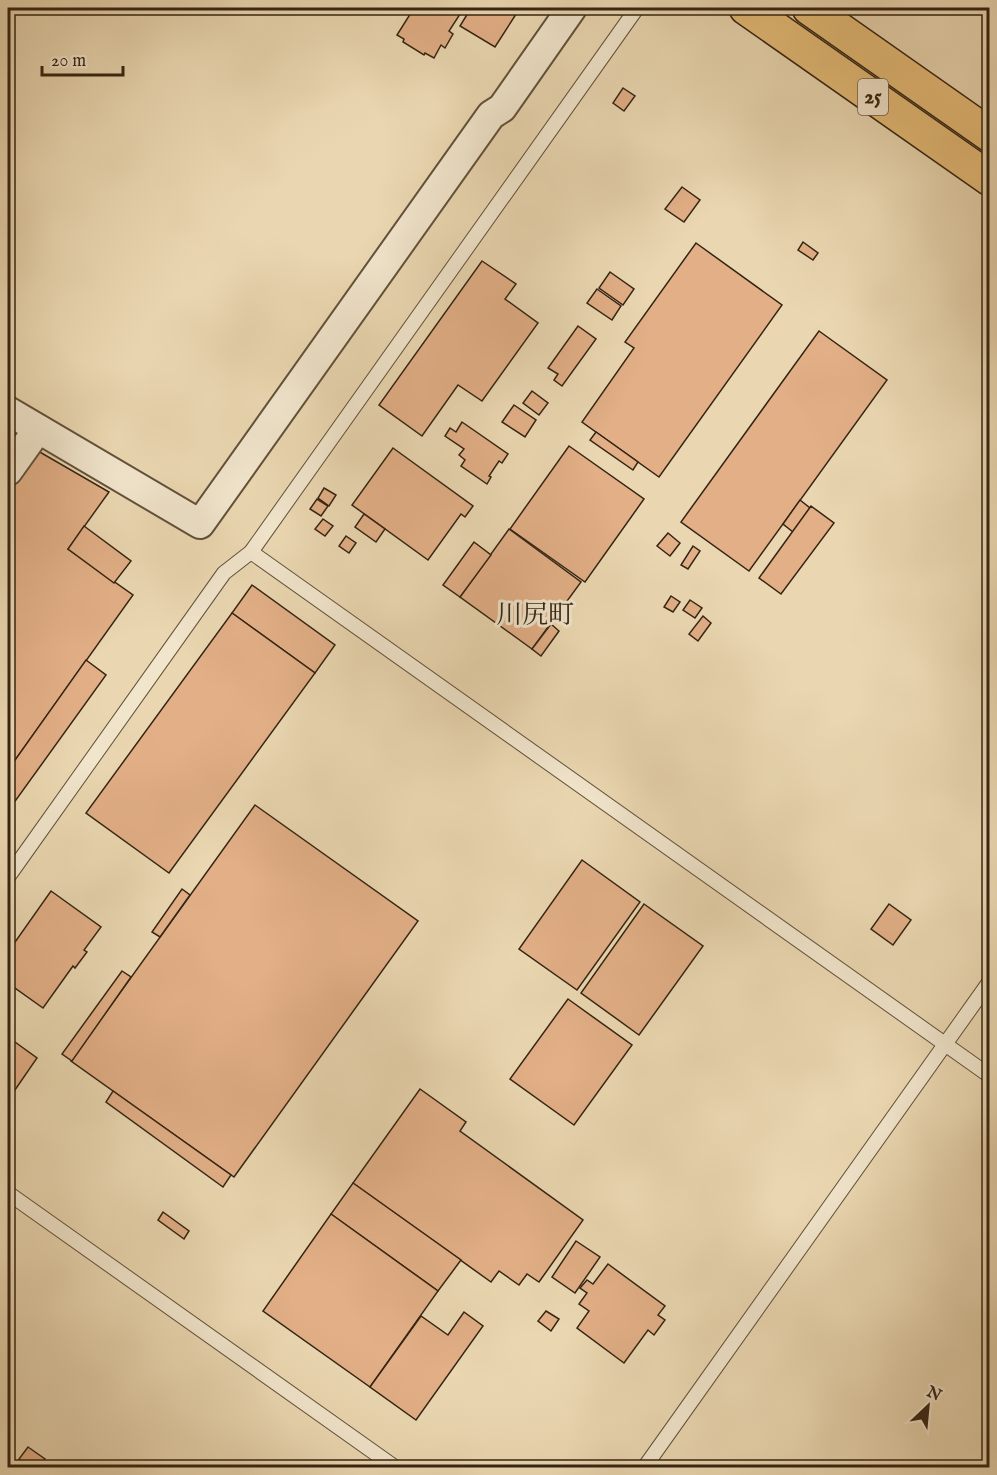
<svg xmlns="http://www.w3.org/2000/svg" width="997" height="1475" font-family="'IM FELL English','Noto Serif JP',serif">
  <style>
    .building { fill: #e2af86; stroke: #342413; stroke-width: 1.5 }
    .lines { fill: none; stroke-linecap: round; stroke-linejoin: round }
    .service-casing { stroke: #62513a; stroke-width: 16 }
    .minor-casing { stroke: #62513a; stroke-width: 32 }
    .trunk-casing { stroke: #342413; stroke-width: 36 }
    .service { stroke: #f1e5cc; stroke-width: 14 }
    .minor { stroke: #f1e5cc; stroke-width: 28 }
    .trunk { stroke: #e5bc78; stroke-width: 33 }
    .labels { text-anchor: middle; dominant-baseline: central; stroke-width: 6; stroke-linejoin: round; paint-order: stroke }
    .shield { fill: #f1e5cc; stroke: #6d5e4a; stroke-width: 1.5 }
    .shield-label { font-size: 21px; font-weight: bold; fill: #342413 }
    .quarter-label { font-size: 26px; fill: #342413; stroke: #f1e5cc }
  </style>
  <rect width="100%" height="100%" fill="#ead7b1"/>
  <filter id="stains"><feTurbulence type="fractalNoise" baseFrequency=".00333" numOctaves="4"/><feColorMatrix values="0 0 0 0 .2 0 0 0 0 .09 0 0 0 0 .02 0 0 0 .5 -.17"/></filter>
  <radialGradient id="worn" r=".72"><stop offset=".6" stop-color="#630" stop-opacity="0"/><stop offset="1" stop-color="#630" stop-opacity=".3"/></radialGradient>
  <g class="building">
    <polygon points="414,8 464,8 449,31 453,34 445,48 441,45 434,58 425,53 424,55 403,42 404,39 397,35"/>
    <polygon points="471,8 520,8 495,47 460,26"/>
    <polygon points="623,88 635,96 624,111 613,103"/>
    <polygon points="682,187 700,200 684,222 665,209"/>
    <polygon points="803,242 818,253 813,260 798,250"/>
    <polygon points="696,243 782,305 659,477 582,422 634,348 625,342"/>
    <polygon points="482,261 516,284 505,299 538,323 482,401 458,385 422,436 379,405"/>
    <polygon points="610,272 634,289 623,305 599,288"/>
    <polygon points="597,289 621,306 612,320 587,303"/>
    <polygon points="578,326 596,339 562,386 554,380 558,374 548,368"/>
    <polygon points="819,331 887,380 749,571 681,522"/>
    <polygon points="532,391 548,403 539,415 523,403"/>
    <polygon points="514,405 536,420 525,437 502,422"/>
    <polygon points="462,422 508,454 502,463 499,461 489,476 491,477 487,484 461,466 465,460 459,455 464,449 445,436 450,428 456,432"/>
    <polygon points="596,432 638,462 633,470 590,440"/>
    <polygon points="569,446 644,499 585,582 510,529"/>
    <polygon points="393,448 473,506 465,517 461,514 428,560 352,505"/>
    <polygon points="38,451 109,492 68,549 133,595 8,770 8,494"/>
    <polygon points="324,488 336,495 329,506 318,498"/>
    <polygon points="317,499 328,506 321,516 310,509"/>
    <polygon points="800,500 810,508 793,532 783,524"/>
    <polygon points="811,506 834,523 781,594 759,578"/>
    <polygon points="364,514 385,529 376,542 355,527"/>
    <polygon points="323,519 333,526 325,536 315,529"/>
    <polygon points="84,526 131,561 114,583 68,549"/>
    <polygon points="509,529 581,582 532,649 460,597"/>
    <polygon points="668,533 680,543 670,556 657,546"/>
    <polygon points="346,536 356,543 349,553 339,546"/>
    <polygon points="474,542 491,555 460,597 443,585"/>
    <polygon points="693,546 700,551 688,569 681,565"/>
    <polygon points="252,585 335,645 315,673 232,613"/>
    <polygon points="671,596 680,602 673,612 664,607"/>
    <polygon points="690,600 702,608 695,618 683,610"/>
    <polygon points="232,613 315,673 169,873 86,813"/>
    <polygon points="703,616 711,623 698,641 689,634"/>
    <polygon points="551,624 559,631 541,656 532,649"/>
    <polygon points="86,660 106,675 8,811 8,770"/>
    <polygon points="255,805 418,921 234,1177 71,1061"/>
    <polygon points="582,860 640,902 577,990 519,949"/>
    <polygon points="182,889 190,895 160,937 152,932"/>
    <polygon points="51,891 101,927 84,950 87,952 75,968 73,966 43,1008 8,983 8,952"/>
    <polygon points="644,904 703,946 639,1035 581,993"/>
    <polygon points="889,904 911,920 893,945 871,929"/>
    <polygon points="122,971 131,977 72,1061 62,1054"/>
    <polygon points="568,999 632,1045 574,1125 510,1079"/>
    <polygon points="8,1037 37,1058 8,1100"/>
    <polygon points="420,1089 466,1122 460,1131 583,1220 539,1282 527,1274 519,1285 499,1271 491,1282 353,1183"/>
    <polygon points="113,1091 231,1175 223,1187 106,1102"/>
    <polygon points="353,1183 461,1260 438,1291 331,1214"/>
    <polygon points="163,1212 189,1231 184,1239 158,1220"/>
    <polygon points="331,1214 438,1291 370,1387 263,1311"/>
    <polygon points="576,1241 600,1257 575,1293 552,1277"/>
    <polygon points="608,1264 665,1306 658,1315 665,1320 654,1335 648,1330 624,1363 577,1328 589,1311 579,1304 587,1293 580,1288 587,1280 593,1284"/>
    <polygon points="546,1311 559,1319 551,1331 538,1321"/>
    <polygon points="464,1312 483,1326 416,1420 370,1387 421,1316 448,1335"/>
    <polygon points="28,1447 45,1459 39,1468 32,1468 19,1459"/>
  </g>
  <g class="lines">
    <g class="service-casing">
      <g id="service">
        <polyline points="251,552 990,1076"/>
        <polyline points="8,877 224,573 251,552 637,8"/>
        <polyline points="8,1193 396,1468"/>
        <polyline points="644,1468 990,981"/>
      </g>
    </g>
    <g class="minor-casing">
      <g id="minor">
        <polyline points="8,411 200,524 491,115 502,108 572,8"/>
        <polyline points="8,471 38,429"/>
      </g>
    </g>
    <g class="trunk-casing">
      <g id="trunk">
        <polyline points="746,8 990,179"/>
        <polyline points="809,8 990,135"/>
      </g>
    </g>
    <use href="#service" class="service"/>
    <use href="#minor" class="minor"/>
    <use href="#trunk" class="trunk"/>
  </g>
  <g class="labels">
    <rect class="shield" x="858" y="79" width="30" height="36" rx="4.5"/>
    <g class="shield-label">
      <text x="873" y="97">25</text>
    </g>
    <g class="quarter-label">
      <text x="535" y="615">川尻町</text>
    </g>
  </g>
  <rect width="997" height="1475" fill="none" stroke="#ead7b1" stroke-width="30"/>
  <rect x="9" y="9" width="979" height="1457" fill="none" stroke="#342413" stroke-width="3"/>
  <rect x="15" y="15" width="967" height="1445" fill="none" stroke="#342413" stroke-width="1.5"/>
  <g transform="translate(928 1406) rotate(26)" stroke="#f1e5cc" stroke-width="4.5" paint-order="stroke">
  <path d="M0-4.5L10 22L0 15L-10 22Z" fill="#342413"/>
  <text y="-9" font-size="16" font-weight="bold" text-anchor="middle" fill="#342413">N</text>
  </g>
  <path d="M42 66v9h81v-9" fill="none" stroke="#342413" stroke-width="3"/>
  <text x="51" y="66" font-size="18" fill="#342413" stroke="#f1e5cc" stroke-width="4.5" paint-order="stroke">20 m</text>
  <rect width="100%" height="100%" filter="url(#stains)"/>
  <rect width="100%" height="100%" fill="url(#worn)"/>
</svg>
